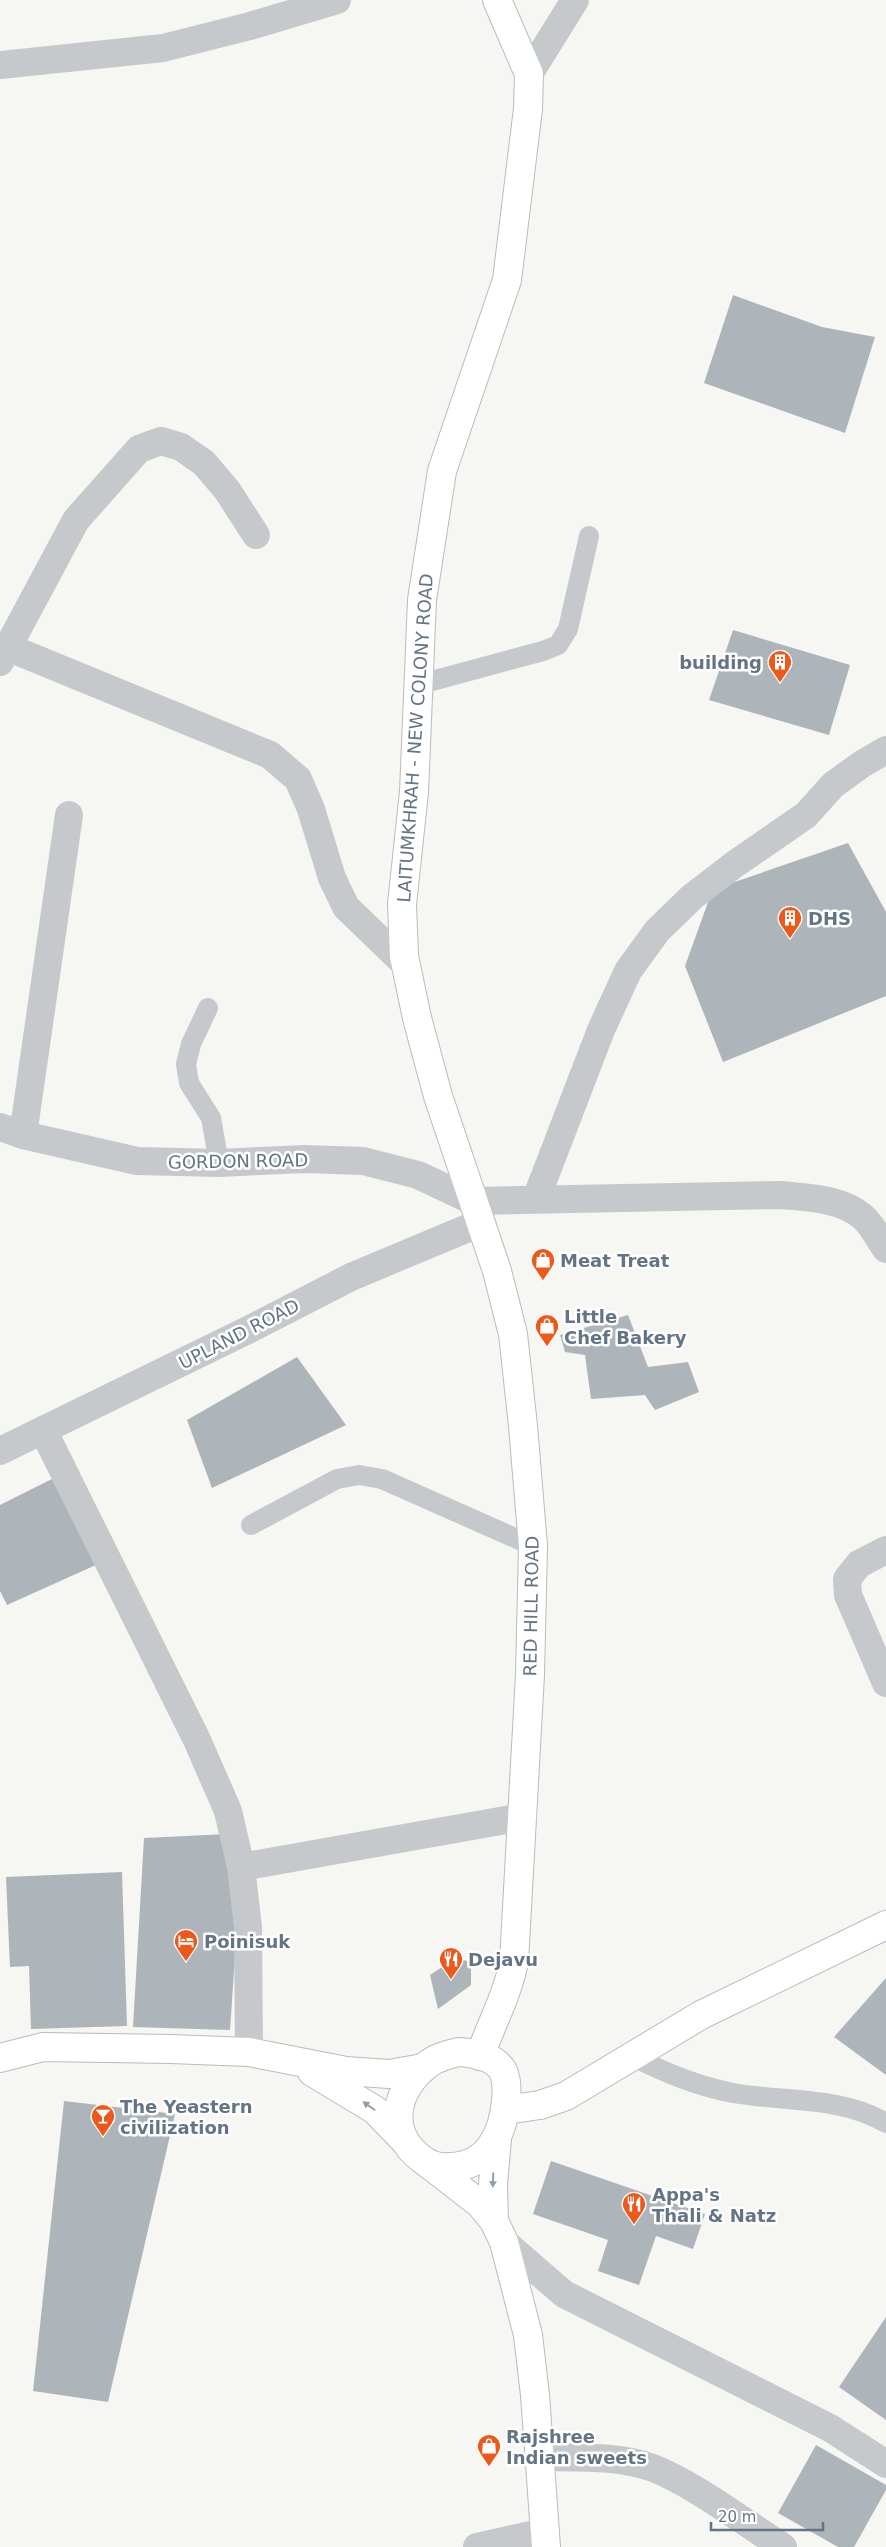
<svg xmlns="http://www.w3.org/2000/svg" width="886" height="2547" font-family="'DejaVu Sans',sans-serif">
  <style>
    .building { fill: #adb4ba }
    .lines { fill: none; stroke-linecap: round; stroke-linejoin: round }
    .secondary-casing { stroke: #b7bcc1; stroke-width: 30 }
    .lane { stroke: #c5c9cc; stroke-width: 20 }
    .street { stroke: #c5c9cc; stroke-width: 28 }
    .secondary { stroke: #fff; stroke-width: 28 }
    .oneway { fill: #929eaa }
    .labels { text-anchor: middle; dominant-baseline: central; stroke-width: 5; stroke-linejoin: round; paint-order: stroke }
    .poi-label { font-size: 18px; font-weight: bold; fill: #637485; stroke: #fff; text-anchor: start }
    .street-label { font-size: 18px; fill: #637485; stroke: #fff }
  </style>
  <rect width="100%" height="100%" fill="#f6f6f2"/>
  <g class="building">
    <polygon points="733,295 822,327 875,337 845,433 704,383"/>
    <polygon points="733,630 850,665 829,735 709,700"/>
    <polygon points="848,843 886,912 886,996 723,1062 685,966 711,894 726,885"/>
    <polygon points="628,1315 648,1367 688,1362 699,1392 655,1410 645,1395 591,1399 585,1355 565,1352 560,1335"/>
    <polygon points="297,1357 346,1425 212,1488 187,1420"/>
    <polygon points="52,1479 98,1564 7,1605 0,1591 0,1505"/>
    <polygon points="228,1834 239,1897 230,2030 133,2027 144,1838"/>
    <polygon points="122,1872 127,2026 31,2029 29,1966 10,1967 6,1877"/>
    <polygon points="456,1958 471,1962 471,1985 438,2009 430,1975"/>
    <polygon points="886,1978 886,2075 834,2037"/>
    <polygon points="64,2101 175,2114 108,2402 33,2391"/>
    <polygon points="551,2161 705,2214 693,2249 656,2236 639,2285 598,2271 608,2240 533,2214"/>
    <polygon points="886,2317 886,2420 839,2387"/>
    <polygon points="816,2445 886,2485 886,2490 854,2547 838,2547 778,2513"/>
  </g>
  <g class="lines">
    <g class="secondary-casing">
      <g id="secondary">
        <path d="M459,2052C474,2053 495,2057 503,2071C507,2080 507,2091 506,2101C503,2134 488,2166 451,2167C441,2168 431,2166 423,2160C384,2132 395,2087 431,2062C439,2057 450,2054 459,2052Z"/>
        <path d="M480,2056C491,2024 508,1994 514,1961L530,1675L533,1546L523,1426L513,1334L497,1271L438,1096L417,1018L404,956L402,904L414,792L422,600L442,471L507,280L528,109L529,74L497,0"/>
        <polyline points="0,2058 43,2047 171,2049 249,2052 346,2071 389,2074 423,2068"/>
        <polyline points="312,2072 375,2110 404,2140"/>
        <polyline points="505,2110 540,2105 566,2096 701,2015 886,1925"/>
        <polyline points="427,2163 480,2204 494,2221 504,2242 528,2335 535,2395 546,2547"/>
        <polyline points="494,2221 493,2184 497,2139"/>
      </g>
    </g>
    <g class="lane">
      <polyline points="417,685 543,651 558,645 568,629 589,536"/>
      <polyline points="208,1008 191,1044 186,1064 189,1083 211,1118 219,1163"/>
      <polyline points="251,1525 337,1479 359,1475 382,1479 533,1546"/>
      <path d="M632,2056C665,2073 696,2086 733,2093C783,2102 840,2096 886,2123"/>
    </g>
    <g class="street">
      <polyline points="0,65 163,48 250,26 337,0"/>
      <polyline points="529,74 575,0"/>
      <polyline points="7,647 270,755 298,779 311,809 332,878 346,907 406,965"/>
      <polyline points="0,662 76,520 139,449 161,441 181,447 204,463 227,490 256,535"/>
      <path d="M0,1127L23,1135L137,1161L219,1163L304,1159L363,1161L418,1175L473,1201L781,1195C809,1198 841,1198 863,1217C872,1225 879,1239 886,1249"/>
      <polyline points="23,1135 69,815"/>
      <polyline points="536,1199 601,1030 628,971 657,931 692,897 735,864 806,815 833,785 862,764 886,750"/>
      <polyline points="43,1430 197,1740 228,1811 241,1867 248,1927 249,2052"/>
      <polyline points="0,1451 248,1330 351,1277 480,1223"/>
      <polyline points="886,1550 859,1564 847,1579 848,1595 886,1683"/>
      <polyline points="241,1867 523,1817"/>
      <polyline points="504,2242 564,2294 830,2428 886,2464"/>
      <path d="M539,2457C576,2458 618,2455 653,2468C694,2484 745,2523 783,2547"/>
      <polyline points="477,2547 544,2532"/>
    </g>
    <use href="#secondary" class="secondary"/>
  </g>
  <defs><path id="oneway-solid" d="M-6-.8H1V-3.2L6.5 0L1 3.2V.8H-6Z" transform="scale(1.25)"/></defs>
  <g class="oneway">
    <use href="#oneway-solid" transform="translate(369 2106) rotate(-145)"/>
    <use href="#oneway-solid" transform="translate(493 2180) rotate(92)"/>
  </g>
  <defs>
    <g id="building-pin" transform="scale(1.25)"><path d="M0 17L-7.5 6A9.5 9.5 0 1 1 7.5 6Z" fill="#ed591b" stroke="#fff"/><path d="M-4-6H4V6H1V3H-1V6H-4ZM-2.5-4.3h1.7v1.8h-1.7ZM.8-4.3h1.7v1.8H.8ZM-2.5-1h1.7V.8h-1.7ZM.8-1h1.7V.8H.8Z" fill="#fff"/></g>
    <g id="shop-pin" transform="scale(1.25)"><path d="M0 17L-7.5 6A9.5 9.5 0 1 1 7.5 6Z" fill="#ed591b" stroke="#fff"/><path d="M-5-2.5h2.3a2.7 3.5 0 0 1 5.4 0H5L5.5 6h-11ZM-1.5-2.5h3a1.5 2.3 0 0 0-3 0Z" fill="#fff"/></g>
    <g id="hotel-pin" transform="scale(1.25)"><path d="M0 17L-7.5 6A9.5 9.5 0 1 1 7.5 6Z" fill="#ed591b" stroke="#fff"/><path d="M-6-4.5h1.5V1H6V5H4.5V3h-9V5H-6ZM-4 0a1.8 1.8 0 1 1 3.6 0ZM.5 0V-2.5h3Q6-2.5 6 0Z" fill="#fff"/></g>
    <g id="restaurant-pin" transform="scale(1.25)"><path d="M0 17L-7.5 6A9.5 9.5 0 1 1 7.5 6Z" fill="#ed591b" stroke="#fff"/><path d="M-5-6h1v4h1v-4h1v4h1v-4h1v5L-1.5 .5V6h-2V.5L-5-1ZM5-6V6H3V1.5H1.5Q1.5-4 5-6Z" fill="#fff"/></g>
    <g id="bar-pin" transform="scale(1.25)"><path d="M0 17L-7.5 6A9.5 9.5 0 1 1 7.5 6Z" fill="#ed591b" stroke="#fff"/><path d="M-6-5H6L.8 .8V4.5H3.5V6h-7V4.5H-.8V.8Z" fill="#fff"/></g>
  </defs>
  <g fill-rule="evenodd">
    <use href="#building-pin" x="780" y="662"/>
    <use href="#building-pin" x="790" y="918"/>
    <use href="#shop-pin" x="543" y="1260"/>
    <use href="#shop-pin" x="547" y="1326"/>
    <use href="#hotel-pin" x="186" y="1941"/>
    <use href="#restaurant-pin" x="451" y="1959"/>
    <use href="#bar-pin" x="103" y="2116"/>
    <use href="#restaurant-pin" x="634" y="2204"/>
    <use href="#shop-pin" x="489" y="2446"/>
  </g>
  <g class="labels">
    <g class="poi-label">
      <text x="762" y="662" text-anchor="end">building</text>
      <text x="808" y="918">DHS</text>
      <text x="560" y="1260">Meat Treat</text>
      <text x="564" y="1316">Little<tspan x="564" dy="21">Chef Bakery</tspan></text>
      <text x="204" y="1941">Poinisuk</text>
      <text x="468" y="1959">Dejavu</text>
      <text x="120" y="2106">The Yeastern<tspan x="120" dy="21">civilization</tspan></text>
      <text x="652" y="2194">Appa's<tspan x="652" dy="21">Thali &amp; Natz</tspan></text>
      <text x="506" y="2436">Rajshree<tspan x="506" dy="21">Indian sweets</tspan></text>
    </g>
    <g class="street-label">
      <text transform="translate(415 738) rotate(-86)">LAITUMKHRAH - NEW COLONY ROAD</text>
      <text transform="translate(238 1161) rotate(-1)">GORDON ROAD</text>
      <text transform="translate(239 1334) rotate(-27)">UPLAND ROAD</text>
      <text transform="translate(531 1606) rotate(-89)">RED HILL ROAD</text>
    </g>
  </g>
  <path d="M711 2522v8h112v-8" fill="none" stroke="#637485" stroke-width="2.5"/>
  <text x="718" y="2522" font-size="15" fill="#637485" stroke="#ffffff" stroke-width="4" paint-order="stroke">20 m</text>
</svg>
